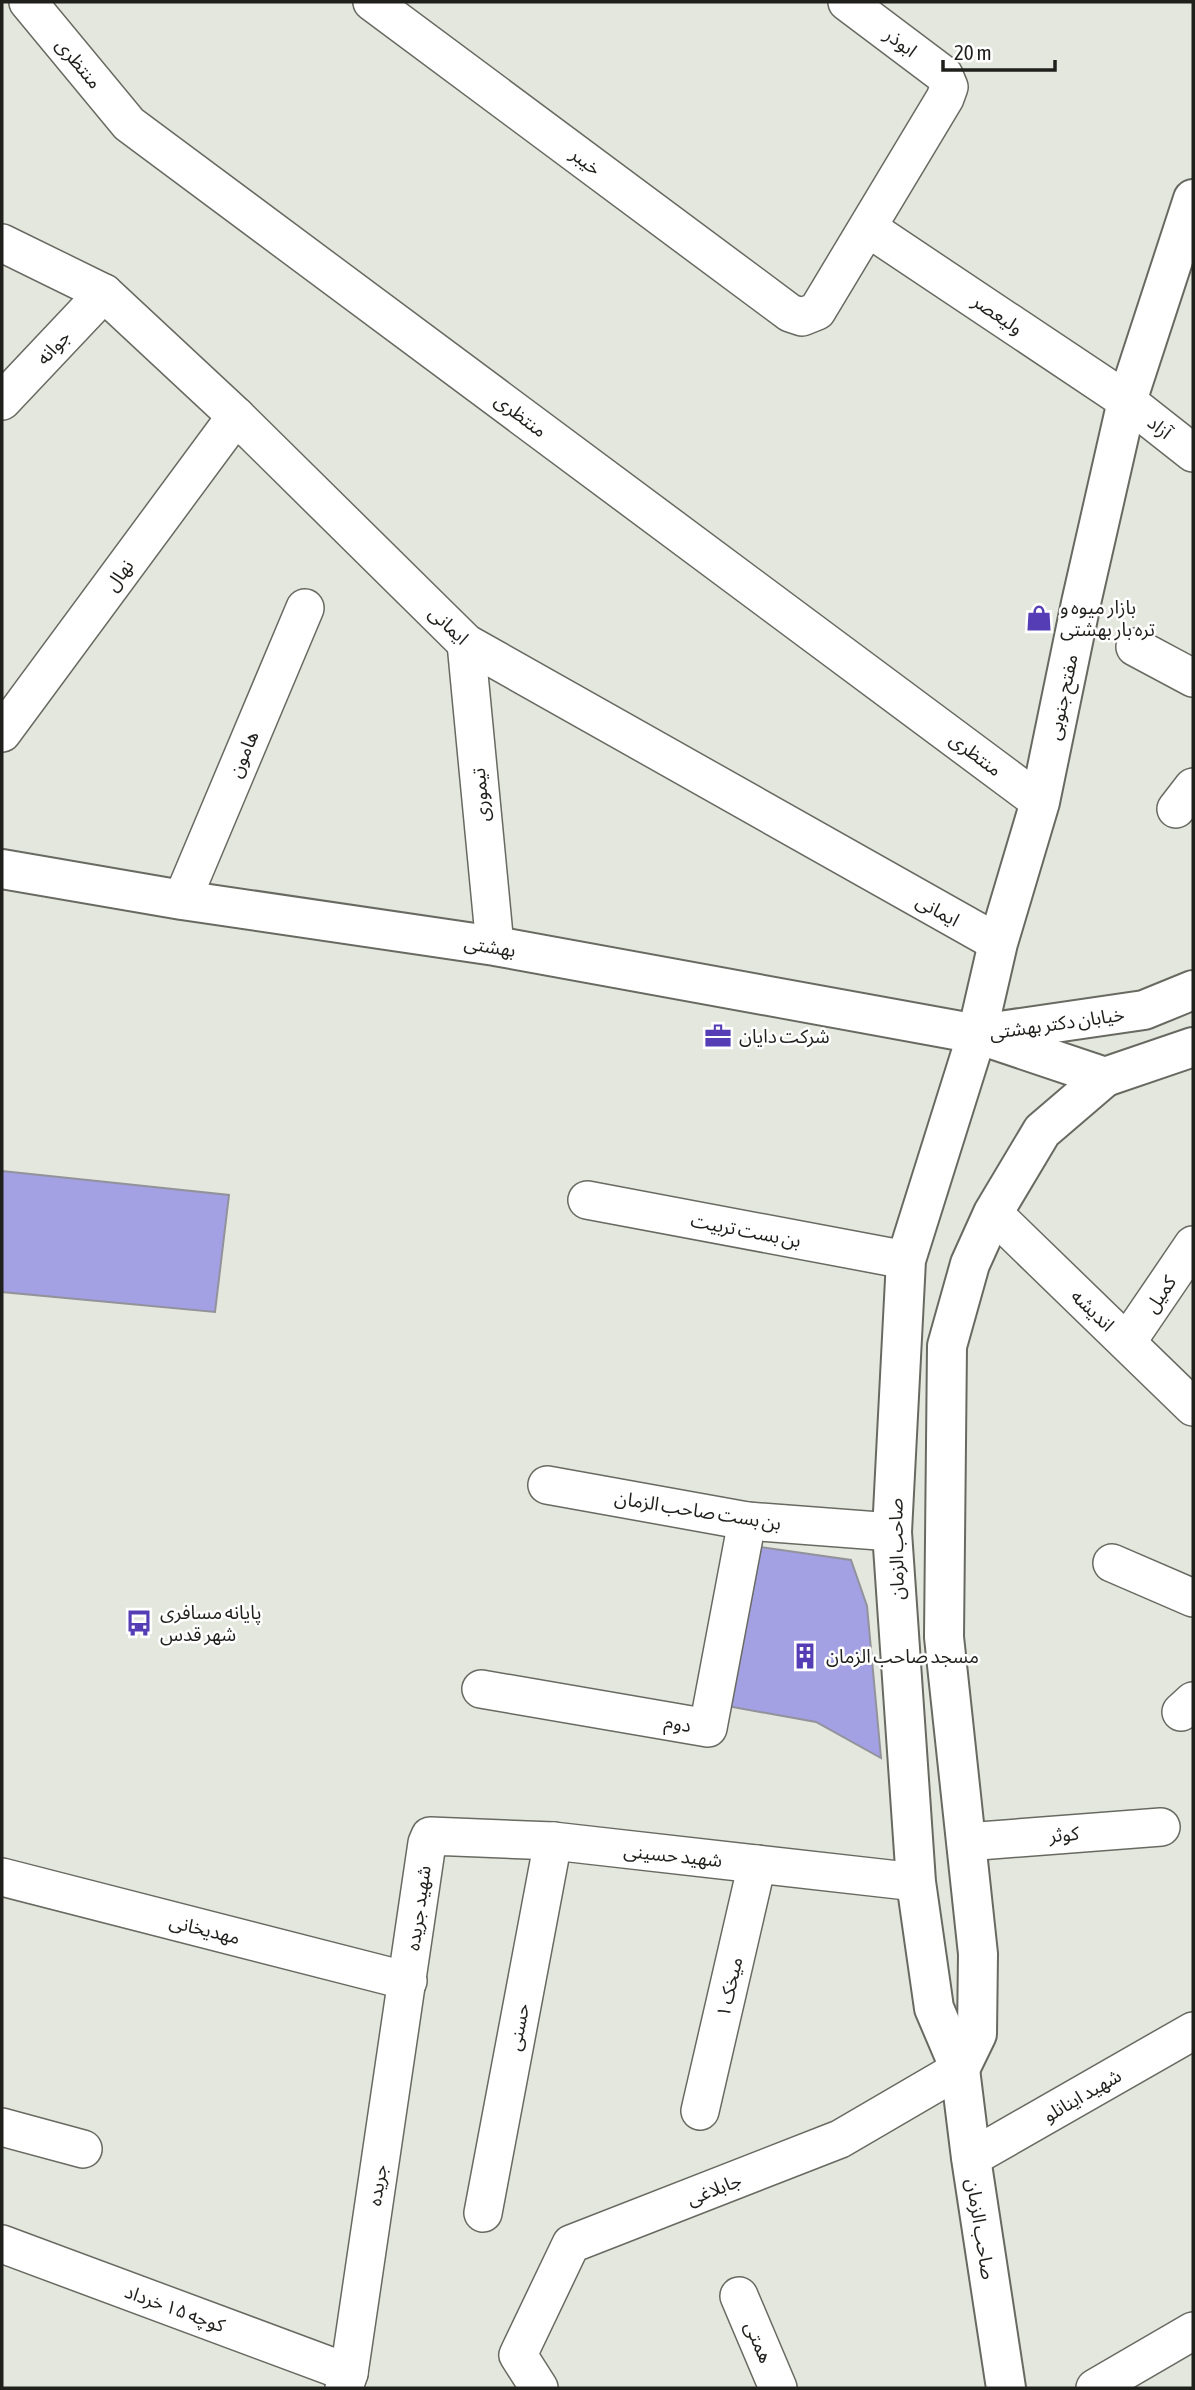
<svg xmlns="http://www.w3.org/2000/svg" width="1195" height="2390" font-family="'Asap Condensed','Noto Sans Arabic',sans-serif">
  <style>
    .building { fill: #a4a0e4; stroke: #92929b; stroke-width: 2 }
    .lines { fill: none; stroke-linecap: round; stroke-linejoin: round }
    .minor-casing { stroke: #686a62; stroke-width: 40 }
    .tertiary-casing { stroke: #686a62; stroke-width: 42 }
    .minor { stroke: #fff; stroke-width: 37 }
    .tertiary { stroke: #fff; stroke-width: 38 }
    .labels { text-anchor: middle; dominant-baseline: central; stroke-width: 5; stroke-linejoin: round; paint-order: stroke }
    .street-label { font-size: 19px; fill: #1f201c; stroke: #fff }
    .poi-label { font-size: 19px; fill: #1f201c; stroke: #fff; text-anchor: start }
  </style>
  <rect width="100%" height="100%" fill="#e4e7dd"/>
  <g class="building">
    <polygon points="2,1171 229,1195 215,1312 2,1292"/>
    <polygon points="761,1547 851,1560 867,1606 881,1758 816,1722 727,1706"/>
  </g>
  <g class="lines">
    <g class="minor-casing">
      <g id="minor">
        <polyline points="28,2 129,124 1040,802"/>
        <polyline points="372,2 790,313 802,317 817,311 945,98 949,87 944,75 847,2"/>
        <polyline points="868,228 1127,401 1193,453"/>
        <polyline points="2,243 104,293 236,416 466,643 998,943"/>
        <polyline points="2,401 104,293"/>
        <polyline points="466,643 495,946"/>
        <polyline points="1135,647 1193,678"/>
        <polyline points="2,733 236,416"/>
        <polyline points="1176,809 1193,787"/>
        <polyline points="182,900 305,608"/>
        <polyline points="587,1200 906,1260"/>
        <polyline points="993,1213 1193,1407"/>
        <polyline points="1127,1342 1193,1245"/>
        <polyline points="547,1485 747,1521 892,1532"/>
        <polyline points="1112,1563 1193,1598"/>
        <polyline points="481,1689 708,1728 747,1521"/>
        <polyline points="1181,1712 1193,1701"/>
        <polyline points="966,1842 1161,1827"/>
        <polyline points="2,1877 408,1981"/>
        <polyline points="700,2111 757,1864"/>
        <polyline points="2,2127 83,2149"/>
        <polyline points="971,2158 1193,2031"/>
        <polyline points="483,2213 553,1841"/>
        <polyline points="2,2244 349,2373"/>
        <polyline points="739,2296 778,2388"/>
        <polyline points="344,2388 349,2373 427,1843 430,1836 553,1841 916,1882"/>
        <polyline points="539,2388 518,2355 571,2244 840,2139 960,2069"/>
        <polyline points="1095,2388 1193,2331"/>
      </g>
    </g>
    <g class="tertiary-casing">
      <g id="tertiary">
        <polyline points="2,869 182,900 495,946 977,1034 1105,1077 1193,1047"/>
        <polyline points="986,1033 1144,1010 1193,990"/>
        <polyline points="960,2069 977,2034 978,1954 944,1637 947,1346 970,1264 993,1213 1042,1131 1105,1077"/>
        <polyline points="1006,2388 971,2158 960,2069 934,2008 916,1882 892,1532 906,1260 977,1034 998,943 1040,802 1081,603 1127,401 1193,199"/>
      </g>
    </g>
    <use href="#minor" class="minor"/>
    <use href="#tertiary" class="tertiary"/>
  </g>
  <defs>
    <g id="shop-bare" transform="scale(2.1)"><path d="M-5-2.5h2.3a2.7 3.5 0 0 1 5.4 0H5L5.5 6h-11ZM-1.5-2.5h3a1.5 2.3 0 0 0-3 0Z" fill="#553db5" stroke="#fff" stroke-width="2.5" paint-order="stroke"/></g>
    <g id="office-bare" transform="scale(2.1)"><path d="M-6-3h4V-5.5h4V-3h4V5H-6ZM-1-4.5V-3h2v-1.5ZM-6 0V1H6V0Z" fill="#553db5" stroke="#fff" stroke-width="2.5" paint-order="stroke"/></g>
    <g id="bus-bare" transform="scale(2.1)"><path d="M-5-6H5V4H4V6H2V4H-2V6H-4V4H-5ZM-3.5-4V0h7V-4ZM-3.5 1.2v1.5H-2V1.2ZM2 1.2v1.5H3.5V1.2Z" fill="#553db5" stroke="#fff" stroke-width="2.5" paint-order="stroke"/></g>
    <g id="building-bare" transform="scale(2.1)"><path d="M-4-6H4V6H1V3H-1V6H-4ZM-2.5-4.3h1.7v1.8h-1.7ZM.8-4.3h1.7v1.8H.8ZM-2.5-1h1.7V.8h-1.7ZM.8-1h1.7V.8H.8Z" fill="#553db5" stroke="#fff" stroke-width="2.5" paint-order="stroke"/></g>
  </defs>
  <g fill-rule="evenodd">
    <use href="#shop-bare" x="1039" y="618"/>
    <use href="#office-bare" x="718" y="1036"/>
    <use href="#bus-bare" x="139" y="1623"/>
    <use href="#building-bare" x="805" y="1656"/>
  </g>
  <g class="labels">
    <g class="street-label">
      <text transform="translate(901 42) rotate(37)">ابوذر</text>
      <text transform="translate(79 63) rotate(50)">منتظری</text>
      <text transform="translate(586 161) rotate(37)">خیبر</text>
      <text transform="translate(998 314) rotate(34)">ولیعصر</text>
      <text transform="translate(53 347) rotate(-47)">جوانه</text>
      <text transform="translate(521 415) rotate(37)">منتظری</text>
      <text transform="translate(1160 427) rotate(38)">آزاد</text>
      <text transform="translate(119 575) rotate(-54)">نهال</text>
      <text transform="translate(449 625) rotate(43)">ایمانی</text>
      <text transform="translate(1062 697) rotate(-78)">مفتح جنوبی</text>
      <text transform="translate(243 754) rotate(-67)">هامون</text>
      <text transform="translate(976 754) rotate(37)">منتظری</text>
      <text transform="translate(480 795) rotate(-95)">تیموری</text>
      <text transform="translate(938 910) rotate(29)">ایمانی</text>
      <text transform="translate(490 946) rotate(9)">بهشتی</text>
      <text transform="translate(1057 1023) rotate(-8)">خیابان دکتر بهشتی</text>
      <text transform="translate(746 1230) rotate(11)">بن بست تربیت</text>
      <text transform="translate(1160 1294) rotate(-56)">کمیل</text>
      <text transform="translate(1093 1310) rotate(44)">اندیشه</text>
      <text transform="translate(698 1510) rotate(9)">بن بست صاحب الزمان</text>
      <text transform="translate(896 1549) rotate(-91)">صاحب الزمان</text>
      <text transform="translate(678 1723) rotate(10)">دوم</text>
      <text transform="translate(1064 1834) rotate(-5)">کوثر</text>
      <text transform="translate(673 1855) rotate(6)">شهید حسینی</text>
      <text transform="translate(418 1908) rotate(-82)">شهید جریده</text>
      <text transform="translate(205 1929) rotate(14)">مهدیخانی</text>
      <text transform="translate(729 1987) rotate(-77)">میخک ۱</text>
      <text transform="translate(518 2027) rotate(-79)">حسنی</text>
      <text transform="translate(1082 2095) rotate(-30)">شهید اینانلو</text>
      <text transform="translate(377 2185) rotate(-81)">جریده</text>
      <text transform="translate(714 2189) rotate(-21)">جابلاغی</text>
      <text transform="translate(981 2229) rotate(81)">صاحب الزمان</text>
      <text transform="translate(175 2308) rotate(20)">کوچه ۱۵ خرداد</text>
      <text transform="translate(759 2342) rotate(67)">همتی</text>
    </g>
    <g class="poi-label">
      <text x="1060" y="607">بازار میوه و<tspan x="1060" dy="22">تره بار بهشتی</tspan></text>
      <text x="739" y="1036">شرکت دایان</text>
      <text x="160" y="1612">پایانه مسافری<tspan x="160" dy="22">شهر قدس</tspan></text>
      <text x="826" y="1656">مسجد صاحب الزمان</text>
    </g>
  </g>
  <rect width="1195" height="2390" fill="none" stroke="#1f201c" stroke-width="7"/>
  <path d="M943 60v10h112v-10" fill="none" stroke="#1f201c" stroke-width="3.5"/>
  <text x="954" y="60" font-size="21" fill="#1f201c" stroke="#ffffff" stroke-width="5" paint-order="stroke">20 m</text>
</svg>
